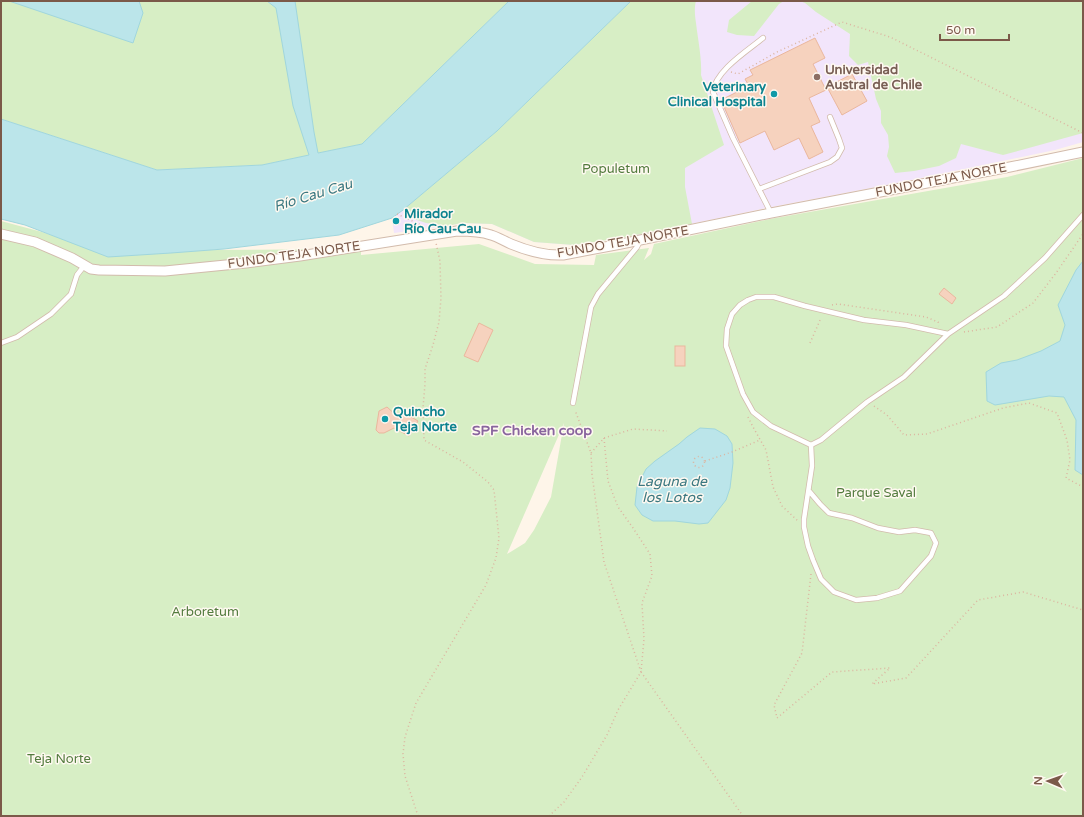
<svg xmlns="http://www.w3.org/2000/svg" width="1084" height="817" font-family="'Varela Round',sans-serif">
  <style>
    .education { fill: #f2e5fb }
    .green { fill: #d7eec5; fill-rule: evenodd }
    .water { fill: #bbe5ea; stroke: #a0d6dd }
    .building { fill: #f6d2be; stroke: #eab79d }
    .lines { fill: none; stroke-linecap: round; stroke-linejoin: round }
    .lane-casing { stroke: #d2bbac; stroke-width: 6 }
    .street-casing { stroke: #d2bbac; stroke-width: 11 }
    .path { stroke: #dcb5a0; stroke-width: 1.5; stroke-dasharray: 1 3; stroke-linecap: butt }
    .lane { stroke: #fff; stroke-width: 4.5 }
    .street { stroke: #fff; stroke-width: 9 }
    .education-dot { fill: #8d6e63; stroke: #fff9f1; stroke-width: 1.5 }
    .culture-dot { fill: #0f9aa8; stroke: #fff9f1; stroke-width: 1.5 }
    .labels { text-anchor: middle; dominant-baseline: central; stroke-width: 3; stroke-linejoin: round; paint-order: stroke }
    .education-label { font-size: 13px; font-weight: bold; fill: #785e54; stroke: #fff9f1; text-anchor: start }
    .culture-label { font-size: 13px; font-weight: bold; fill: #0d838f; stroke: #fff9f1; text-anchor: start }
    .park-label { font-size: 13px; fill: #527b3d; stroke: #fff9f1 }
    .street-label { font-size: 13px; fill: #7b5949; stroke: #fff9f1 }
    .water-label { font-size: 14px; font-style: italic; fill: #3b7881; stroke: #fff9f1 }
    .neighbourhood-label { font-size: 14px; font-weight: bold; fill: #89659e; stroke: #fff9f1 }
  </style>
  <rect width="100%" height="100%" fill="#fef5e9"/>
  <polygon class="education" points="631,1 1083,1 1083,142 1055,150 897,183 766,208 643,234 620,238 574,245 534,242 492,224 462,223 447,226 394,233 392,218 403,210 497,131"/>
  <g class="green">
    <polygon points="1,1 509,1 362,144 262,165 157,170 1,119"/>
    <path d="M631,1H696C694,8 695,16 696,23C698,40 702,58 701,75L724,145L685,168V187L692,224L620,238L574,245L534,242L492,224L462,223L447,226L426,223L414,219L403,210L497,131Z"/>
    <polygon points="752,1 784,1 779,4 754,36 737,35 727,32 729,20"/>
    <polygon points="800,1 1083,1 1083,133 1003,155 961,144 956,158 939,166 914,171 895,173 887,156 889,147 888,135 881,123 881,111 876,99 868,62 858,65 849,56 850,34 816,12 805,3"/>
    <path d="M1083,158V816H1V221L42,232L108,254L197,250L361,249V255L479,244L535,264L594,265L596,255L649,248L644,260L651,254L654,244L770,219L1007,177ZM564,423L551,497L534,530L525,543L507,554Z"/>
  </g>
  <g class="water">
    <polygon points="9,1 139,1 143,13 133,43"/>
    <polygon points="267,1 295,1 314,132 318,153 362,144 509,1 631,1 497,131 403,210 392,218 339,235 224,249 171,253 108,257 25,225 1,219 1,119 157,170 262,165 309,155 293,106 276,8"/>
    <polygon points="1083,261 1083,475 1075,470 1076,420 1064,397 1049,396 995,405 987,401 986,372 1001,363 1017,360 1041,351 1060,341 1065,325 1058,305 1076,270"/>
    <polygon points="700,428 715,429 727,436 732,444 733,463 730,488 726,500 708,523 699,524 675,521 653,521 642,515 635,505 637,487 646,469 655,461 679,444 687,437"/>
  </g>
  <g class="building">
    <polygon points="815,38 825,58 813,64 826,90 809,98 820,122 811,126 823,152 809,159 799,138 774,150 765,131 740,143 721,100 749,86 745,79 753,75 750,70"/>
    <polygon points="852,74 867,101 842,115 827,87"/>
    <polygon points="944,288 956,298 952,304 939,294"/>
    <polygon points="479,323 493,330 478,362 464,356"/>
    <rect x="675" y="346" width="10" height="20"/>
    <polygon points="387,407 398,417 401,411 418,421 409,436 394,428 384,433 379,433 376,430 379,411"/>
  </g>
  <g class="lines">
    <g class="lane-casing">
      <g id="lane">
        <path d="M763,38C747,51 715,71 713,92L733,138L771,213"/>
        <polyline points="759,189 830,162 837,157 842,148 839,139 830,117"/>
        <polyline points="948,334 906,325 864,320 805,306 774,297 756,297 748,300 740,305 732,314 727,329 726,346 743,394 753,412 771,426 811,445 821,440 867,402 904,377 948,334 1004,296 1045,258 1083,215"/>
        <polyline points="1,343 17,337 51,314 71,294 77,275 84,266"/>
        <polyline points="573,403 591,307 598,294 637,247 640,241"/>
        <polyline points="809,491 820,504 829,513 852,518 878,528 899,532 915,530 931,533 936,543 931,556 900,591 877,598 856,600 834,592 821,579 813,560 808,546 804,527 804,519 812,466 811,445"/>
      </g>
    </g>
    <g class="street-casing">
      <path id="street" d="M1,234L35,242L72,258L91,269L99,270L165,271L246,263L300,256L457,231C468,231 480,231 491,235C498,237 504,241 511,244C528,251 545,256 563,255L621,244L771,213L1010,167L1083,152"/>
    </g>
    <g class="path">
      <polyline points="731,72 738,74 777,52 842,22 890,37 1083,133"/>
      <polyline points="397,214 419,224 422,227"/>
      <polyline points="832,305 838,304 926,317 938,322 939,326"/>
      <polyline points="964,332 997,327 1033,303 1056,273 1083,234"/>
      <polyline points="810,343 821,318"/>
      <polyline points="874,406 887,415 904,435 927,434 1003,408 1029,403 1057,413 1067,440 1070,460 1066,478 1083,487"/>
      <polyline points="748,417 753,427 766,450 773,487 782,506 798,521"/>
      <polyline points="604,438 608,481 618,507 633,528 650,554 652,576 642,603 644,639 641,672 743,816"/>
      <polyline points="591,453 604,438 633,429 667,431"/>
      <circle cx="699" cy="462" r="5.5"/>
      <polyline points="705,461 732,452 760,440"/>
      <polyline points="811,574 802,653 774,705 777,718 832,672 890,668 872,684 906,678 978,600 1023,592 1083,610"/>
      <polyline points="418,816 405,776 403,754 405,737 416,703 486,585 496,558 499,538 494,490 488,482 463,462 424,440 423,408 425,384 425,369 433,345 439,322 441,298 440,261 436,243"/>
      <polyline points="549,816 564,802 582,777 607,735 618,710 641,672 604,562 592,474 591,453 575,410"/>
    </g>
    <use href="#lane" class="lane"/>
    <use href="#street" class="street"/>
  </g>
  <circle class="education-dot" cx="817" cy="77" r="4"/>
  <g class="culture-dot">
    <circle cx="774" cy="94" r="4"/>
    <circle cx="396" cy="221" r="4"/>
    <circle cx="385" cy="419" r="4"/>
  </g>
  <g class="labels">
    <g class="education-label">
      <text x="825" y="70">Universidad<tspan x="825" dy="15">Austral de Chile</tspan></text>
    </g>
    <g class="culture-label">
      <text x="766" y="87" text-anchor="end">Veterinary<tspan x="766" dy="15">Clinical Hospital</tspan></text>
      <text x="404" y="214">Mirador<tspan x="404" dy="15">Río Cau-Cau</tspan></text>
      <text x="393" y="412">Quincho<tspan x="393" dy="15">Teja Norte</tspan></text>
    </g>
    <g class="park-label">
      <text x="616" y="169">Populetum</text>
      <text x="876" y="493">Parque Saval</text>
      <text x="205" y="612">Arboretum</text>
      <text x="59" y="759">Teja Norte</text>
    </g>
    <g class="street-label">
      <text transform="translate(941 180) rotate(-11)">FUNDO TEJA NORTE</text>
      <text transform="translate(623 242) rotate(-10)">FUNDO TEJA NORTE</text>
      <text transform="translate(294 255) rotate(-8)">FUNDO TEJA NORTE</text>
    </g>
    <g class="water-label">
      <text transform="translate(313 195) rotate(-17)">Río Cau Cau</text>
      <text x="672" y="481">Laguna de<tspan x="672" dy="16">los Lotos</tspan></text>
    </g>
    <g class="neighbourhood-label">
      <text x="532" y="430">SPF Chicken coop</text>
    </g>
  </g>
  <rect width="1084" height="817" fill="none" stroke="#7b5949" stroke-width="4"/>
  <g transform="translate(1048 781) rotate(272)" stroke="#fff9f1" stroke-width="3" paint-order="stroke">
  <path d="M0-3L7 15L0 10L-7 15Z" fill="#7b5949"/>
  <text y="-6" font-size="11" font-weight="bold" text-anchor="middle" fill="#7b5949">N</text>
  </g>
  <path d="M940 34v6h69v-6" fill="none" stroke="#7b5949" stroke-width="2"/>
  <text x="946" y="34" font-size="12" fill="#7b5949" stroke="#fff9f1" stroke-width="3" paint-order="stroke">50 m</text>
</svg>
